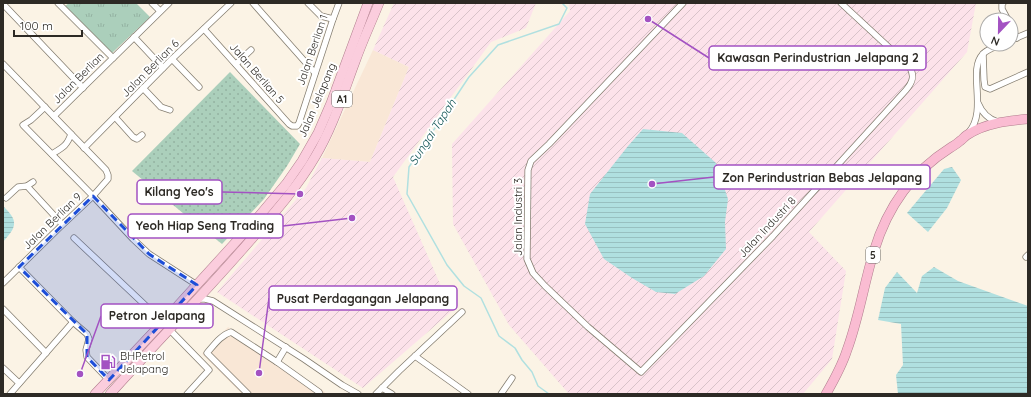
<svg xmlns="http://www.w3.org/2000/svg" width="1031" height="397" font-family="Quicksand,sans-serif">
  <style>
    .commercial { fill: #f9e7d6 }
    .industrial { fill: url(#industrial-furrows) }
    .grass { fill: url(#grass-dots) }
    .park { fill: url(#park-tufts) }
    .water { fill: url(#water-rules) }
    .lines { fill: none; stroke-linecap: round; stroke-linejoin: round }
    .stream { stroke: #b0e0e0; stroke-width: 1.5 }
    .minor-casing { stroke: #857e71; stroke-width: 7 }
    .primary-casing { stroke: #b17e8e; stroke-width: 10 }
    .trunk-casing { stroke: #b17e8e; stroke-width: 10 }
    .minor { stroke: #fff; stroke-width: 5.5 }
    .primary { stroke: #fbcddd; stroke-width: 9 }
    .trunk { stroke: #fabcd2; stroke-width: 9 }
    .marked { fill: #1d4ed8; fill-opacity: 0.2; stroke: #1d4ed8; stroke-width: 3; stroke-dasharray: 8 5; stroke-linejoin: round }
    .labels { text-anchor: middle; dominant-baseline: central; stroke-width: 4; stroke-linejoin: round; paint-order: stroke }
    .shield { fill: #fff; stroke: #6c6a66; stroke-width: 1 }
    .shield-label { font-size: 10px; font-weight: bold; fill: #2d2a25 }
    .street-label { font-size: 11px; fill: #2d2a25; stroke: #fff }
    .poi-label { font-size: 11px; fill: #2d2a25; stroke: #fff; text-anchor: start }
    .water-label { font-size: 12px; font-style: italic; fill: #145758; stroke: #fff }
    .leader { fill: none; stroke: #a352c2; stroke-width: 1.5 }
    .callout-dot { fill: #a352c2; stroke: #fff; stroke-width: 1.5 }
    .callout { fill: #fff; stroke: #a352c2; stroke-width: 1.5 }
    .callout-label { font-size: 12px; text-anchor: middle; font-weight: bold; fill: #2d2a25 }
  </style>
  <defs>
    <pattern id="industrial-furrows" width="10" height="10" patternUnits="userSpaceOnUse"><rect width="10" height="10" fill="#fce2ea"/><path d="M-1 1l2-2M0 10L10 0M9 11l2-2" fill="none" stroke="#d8c2c9"/></pattern>
    <pattern id="grass-dots" width="8" height="8" patternUnits="userSpaceOnUse"><rect width="8" height="8" fill="#abcfbb"/><path d="M2 2h.1M6 6h.1" fill="none" stroke="#93b2a1" stroke-width="1.8" stroke-linecap="round"/></pattern>
    <pattern id="park-tufts" width="24" height="20" patternUnits="userSpaceOnUse"><rect width="24" height="20" fill="#abcfbb"/><path d="M3 7l-1-3M5 7V3M7 7l1-3M15 17l-1-3M17 17v-4M19 17l1-3" fill="none" stroke="#93b2a1"/></pattern>
    <pattern id="water-rules" width="6" height="5" patternUnits="userSpaceOnUse"><rect width="6" height="5" fill="#b0e0e0"/><path d="M0 2.5h6" fill="none" stroke="#98c0c0"/></pattern>
  </defs>
  <rect width="100%" height="100%" fill="#fbf3e5"/>
  <g class="commercial">
    <polygon points="373,50 409,67 370,162 322,158"/>
    <polygon points="228,327 325,392 325,394 242,394 202,354"/>
  </g>
  <g class="industrial">
    <polygon points="394,3 536,3 526,28 491,42 393,177 452,311 363,388 217,292 306,188 322,158 370,162 409,67 373,50"/>
    <polygon points="569,3 976,3 967,52 809,232 846,271 832,359 803,394 569,394 509,325 453,224 452,144 570,11"/>
  </g>
  <polygon class="grass" points="230,72 300,144 287,166 264,199 222,244 184,214 132,171"/>
  <polygon class="park" points="69,3 136,3 150,17 112,53 65,6"/>
  <g class="water">
    <polygon points="643,129 682,133 716,163 728,199 725,222 726,249 704,276 675,294 656,292 632,278 604,259 585,224 590,194 628,146"/>
    <polygon points="952,167 961,180 947,208 928,232 907,213 944,169"/>
    <path d="M3,206C10,213 19,221 11,232C9,235 6,238 3,242Z"/>
    <polygon points="934,267 958,281 1028,306 1028,394 898,394 896,375 903,365 901,324 878,320 885,288 897,272 917,293 922,276"/>
  </g>
  <g class="lines">
    <polyline class="stream" points="549,394 538,386 532,372 522,360 515,348 499,336 481,298 464,286 447,265 407,194 409,167 469,77 498,45 559,24 567,8 562,3"/>
    <g class="minor-casing">
      <g id="minor">
        <polyline points="58,3 113,58"/>
        <polyline points="152,3 160,11"/>
        <polyline points="253,3 315,73"/>
        <polyline points="308,3 321,16 333,19"/>
        <path d="M683,3L549,144L531,161L528,170L527,259L533,273L545,286L588,327L641,372L773,236L906,90C913,82 915,75 909,66L841,3"/>
        <polyline points="1003,3 1002,4 1002,9 1008,20"/>
        <polyline points="3,4 83,88"/>
        <polyline points="1011,26 1017,38"/>
        <polyline points="204,29 289,124 292,126 297,126 299,123 333,19 339,3"/>
        <polyline points="134,37 163,68"/>
        <polyline points="1011,40 1028,33"/>
        <polyline points="983,54 984,80 985,87 990,89 1028,72"/>
        <polyline points="172,59 199,87"/>
        <polyline points="3,64 106,170 108,175 108,179 93,196 59,228 3,283"/>
        <polyline points="236,64 251,50"/>
        <polyline points="143,88 161,107 170,110"/>
        <path d="M978,103C982,113 988,119 998,122"/>
        <polyline points="45,107 31,120 23,125 93,196 133,239 149,254 197,285"/>
        <polyline points="54,116 169,3"/>
        <polyline points="115,117 133,137 137,139 142,135"/>
        <path d="M969,132C988,110 967,70 983,54C987,49 996,47 1002,44"/>
        <polyline points="84,148 172,59 231,3"/>
        <path d="M52,154C62,148 67,146 71,134"/>
        <polyline points="27,186 62,224"/>
        <polyline points="6,198 18,187 27,186 33,182"/>
        <polyline points="74,238 163,322"/>
        <polyline points="1026,257 1028,255"/>
        <polyline points="19,267 73,322 87,334 89,339 86,350 87,357 109,380"/>
        <polyline points="198,299 205,299 213,301 304,359 342,385 358,394"/>
        <polyline points="3,309 46,353"/>
        <polyline points="169,329 209,370 187,394"/>
        <polyline points="415,356 468,394"/>
        <polyline points="277,362 286,347"/>
        <polyline points="3,368 19,383"/>
        <polyline points="382,388 392,394"/>
        <polyline points="10,394 73,322"/>
        <path d="M248,394L207,353C214,345 221,335 231,332L277,362L319,392L320,394"/>
        <polyline points="376,394 399,371 462,312"/>
        <polyline points="501,394 512,378"/>
      </g>
    </g>
    <g class="primary-casing">
      <g id="primary">
        <polyline points="95,394 163,322 254,222 286,184 302,161 318,133 331,103 368,3"/>
        <path d="M110,394C153,346 198,300 241,251C267,221 295,191 315,157C333,127 343,94 355,62C362,42 371,23 379,3"/>
      </g>
    </g>
    <g class="trunk-casing">
      <path id="trunk" d="M826,394C834,380 842,366 847,350C859,318 864,283 874,251C887,208 912,172 950,148C953,146 957,144 960,141C963,139 964,137 967,135C985,123 1007,121 1028,119"/>
    </g>
    <use href="#minor" class="minor"/>
    <use href="#primary" class="primary"/>
    <use href="#trunk" class="trunk"/>
  </g>
  <path class="marked" d="M93,196L149,254L197,285L109,380L87,357V334L19,267Z"/>
  <defs>
    <g id="fuel-bare" transform="scale(1.2)"><path d="M-5.5-6h7V0h2V4h1.3V-2.5L3-4.5l.8-.8L6-3V5H2.5V1h-1V6h-7ZM-4.2-4.7v3.2H.2V-4.7Z" fill="#a352c2" stroke="#fff" stroke-width="2.5" paint-order="stroke"/></g>
  </defs>
  <g fill-rule="evenodd">
    <use href="#fuel-bare" x="108" y="362"/>
  </g>
  <g class="labels">
    <g class="shield">
      <rect x="332" y="91" width="20" height="16" rx="3"/>
      <rect x="866" y="247" width="14" height="16" rx="3"/>
    </g>
    <g class="shield-label">
      <text x="342" y="99">A1</text>
      <text x="873" y="255">5</text>
    </g>
    <g class="street-label">
      <text transform="translate(312 50) rotate(-71)">Jalan Berlian 1</text>
      <text transform="translate(150 68) rotate(-45)">Jalan Berlian 6</text>
      <text transform="translate(257 73) rotate(49)">Jalan Berlian 5</text>
      <text transform="translate(78 78) rotate(-45)">Jalan Berlian</text>
      <text transform="translate(317 100) rotate(-67)">Jalan Jelapang</text>
      <text transform="translate(518 217) rotate(-90)">Jalan Industri 3</text>
      <text transform="translate(52 221) rotate(-44)">Jalan Berlian 9</text>
      <text transform="translate(767 227) rotate(-47)">Jalan Industri 8</text>
    </g>
    <g class="poi-label">
      <text x="120" y="356">BHPetrol<tspan x="120" dy="13">Jelapang</tspan></text>
    </g>
    <g class="water-label">
      <text transform="translate(432 132) rotate(-57)">Sungai Tapah</text>
    </g>
  </g>
  <path class="leader" d="M648 19L709 58M652 184L714 177M300 194L222 192M352 218L283 226M259 373L269 298M80 374L101 316"/>
  <g class="callout-dot">
    <circle cx="648" cy="19" r="4"/>
    <circle cx="652" cy="184" r="4"/>
    <circle cx="300" cy="194" r="4"/>
    <circle cx="352" cy="218" r="4"/>
    <circle cx="259" cy="373" r="4"/>
    <circle cx="80" cy="374" r="4"/>
  </g>
  <g class="callout">
    <rect x="709" y="46" width="217" height="24" rx="4"/>
    <rect x="714" y="165" width="216" height="24" rx="4"/>
    <rect x="137" y="180" width="85" height="24" rx="4"/>
    <rect x="128" y="214" width="155" height="24" rx="4"/>
    <rect x="269" y="286" width="188" height="24" rx="4"/>
    <rect x="101" y="304" width="112" height="24" rx="4"/>
  </g>
  <g class="callout-label">
    <text x="818" y="62">Kawasan Perindustrian Jelapang 2</text>
    <text x="822" y="182">Zon Perindustrian Bebas Jelapang</text>
    <text x="179" y="196">Kilang Yeo's</text>
    <text x="205" y="230">Yeoh Hiap Seng Trading</text>
    <text x="363" y="303">Pusat Perdagangan Jelapang</text>
    <text x="157" y="320">Petron Jelapang</text>
  </g>
  <rect width="1031" height="397" fill="none" stroke="#2d2a25" stroke-width="8"/>
  <g transform="translate(999 32) rotate(202)"><circle r="19" fill="#ffffff" stroke="#abaaa8"/>
  <path d="M0-3L7 15L0 10L-7 15Z" fill="#a352c2"/>
  <text y="-6" font-size="11" font-weight="bold" text-anchor="middle" fill="#2d2a25">N</text>
  </g>
  <path d="M14 30v6h68v-6" fill="none" stroke="#2d2a25" stroke-width="2"/>
  <text x="20" y="30" font-size="12" fill="#2d2a25" stroke="#ffffff" stroke-width="3" paint-order="stroke">100 m</text>
</svg>
